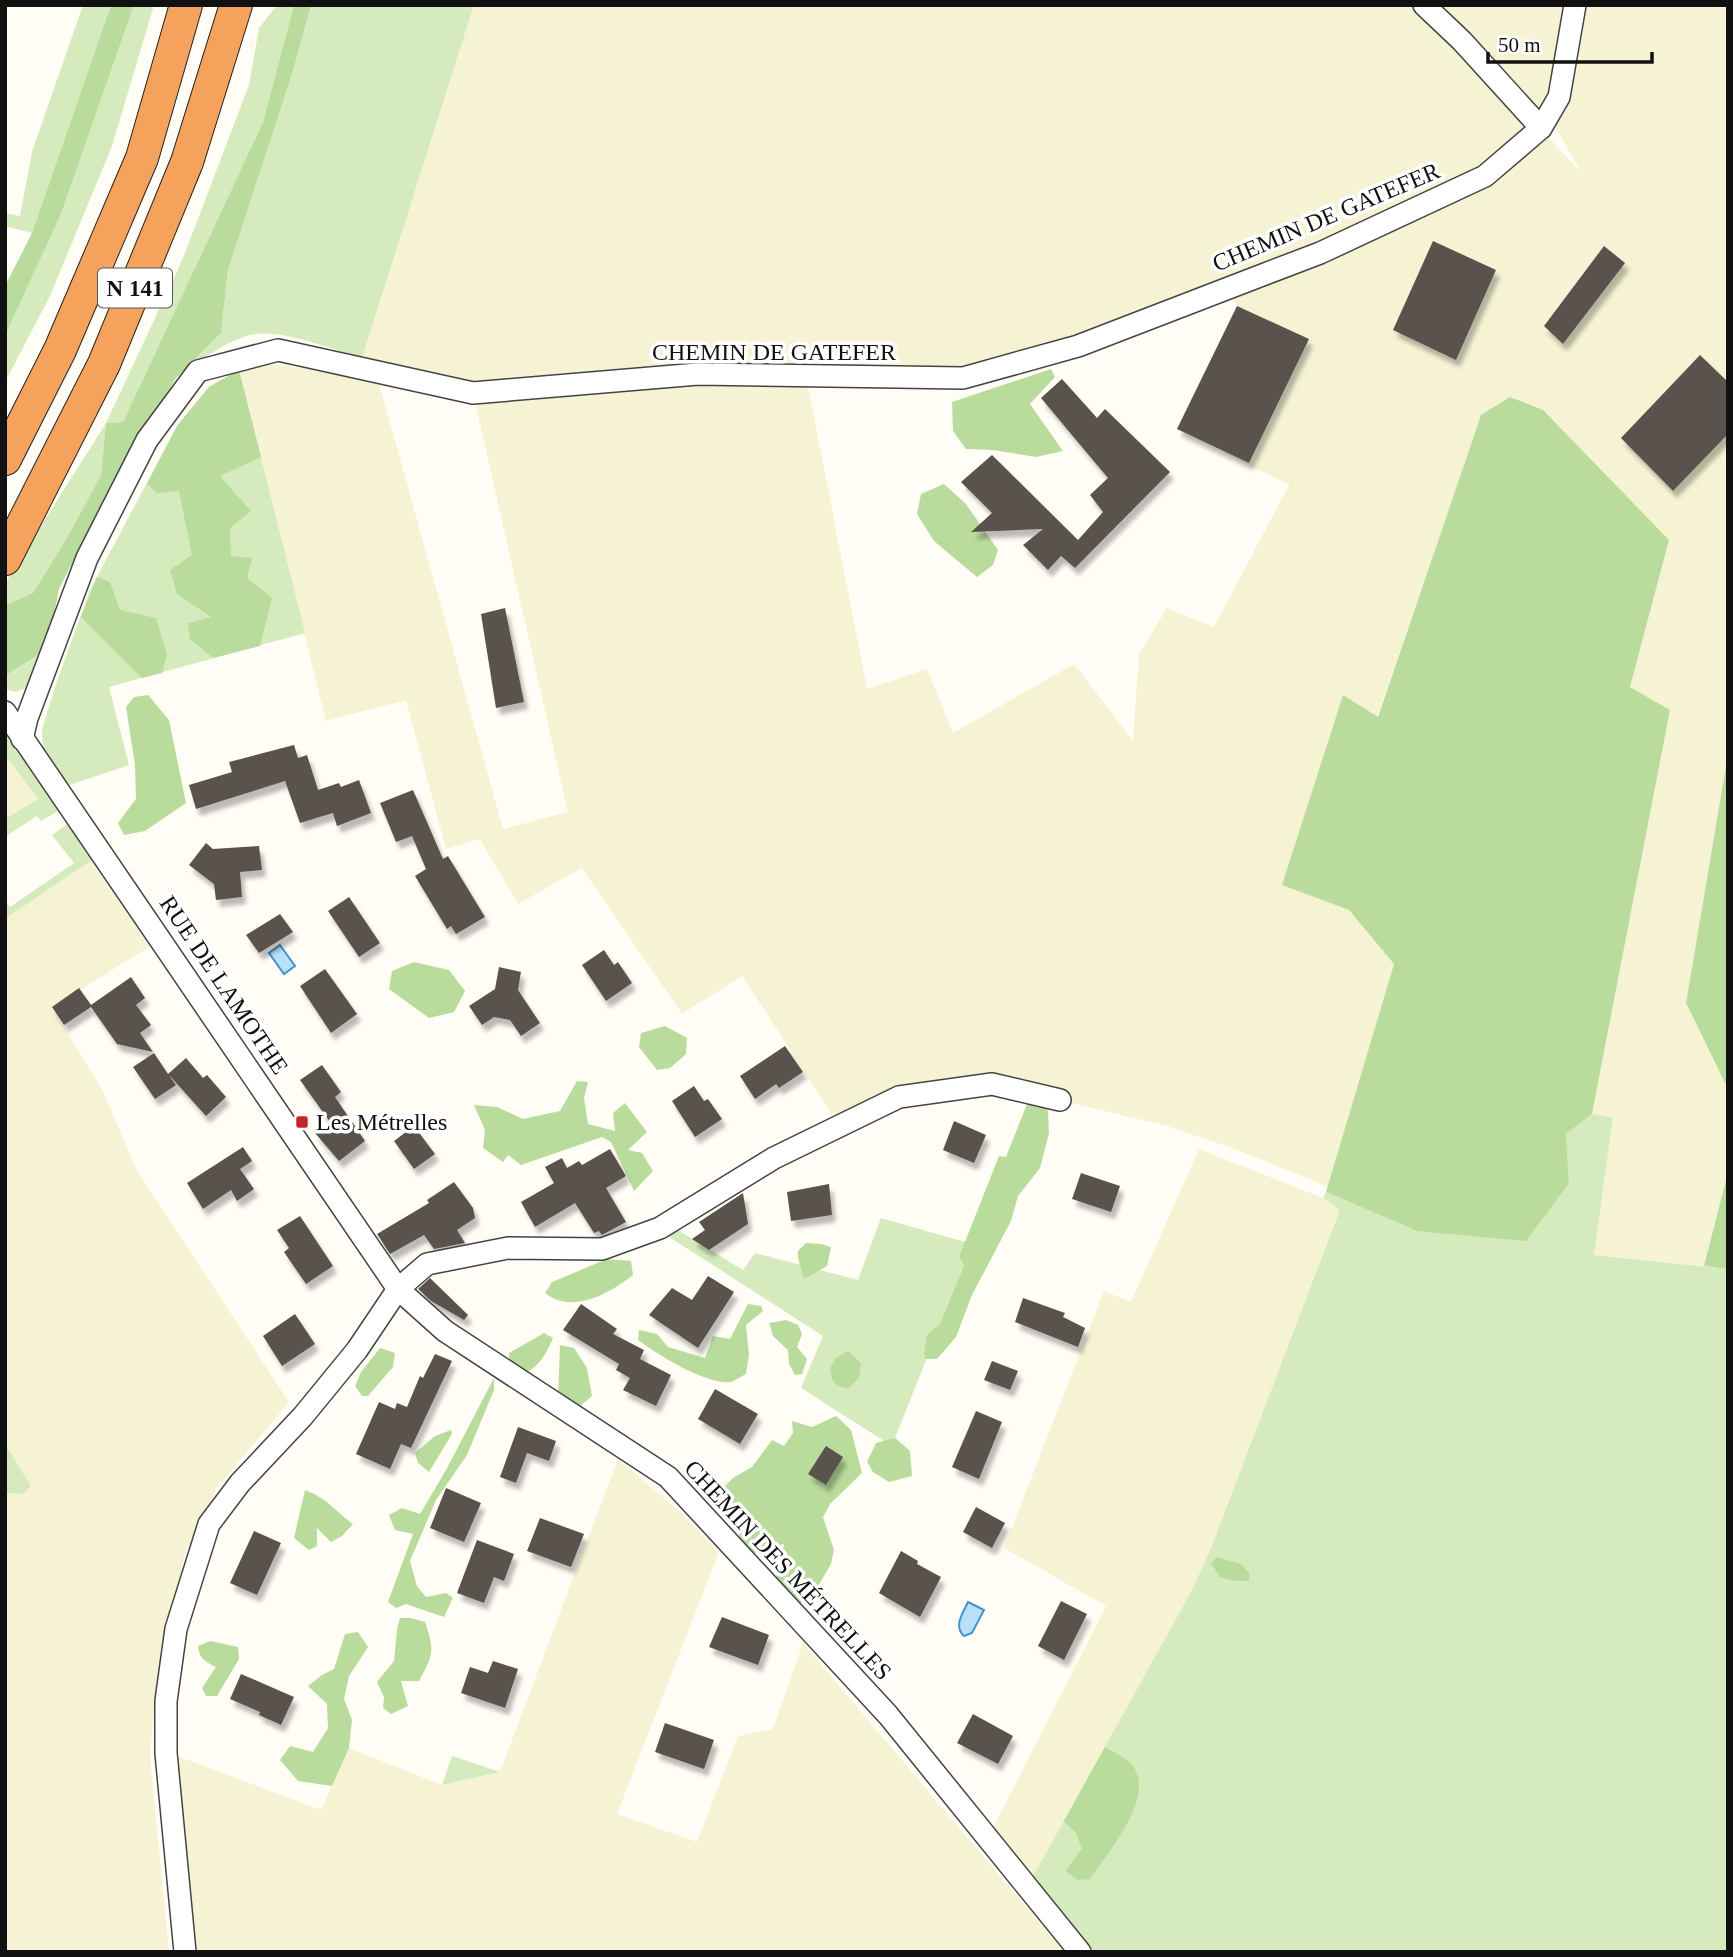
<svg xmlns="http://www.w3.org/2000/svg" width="1733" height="1957" font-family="Georgia,serif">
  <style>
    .farmland { fill: #f6f3d4; fill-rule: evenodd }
    .green { fill: #d5ebbd }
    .forest { fill: #b9dc9c }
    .water { fill: #b9e0f7; stroke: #3f96cf; stroke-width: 2 }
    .building { fill: #5a524d; filter: url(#shadow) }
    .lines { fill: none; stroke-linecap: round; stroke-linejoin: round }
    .minor-casing { stroke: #444; stroke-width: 24 }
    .highway-casing { stroke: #222; stroke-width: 34 }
    .minor { stroke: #fff; stroke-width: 21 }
    .highway { stroke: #f5a25d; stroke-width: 32 }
    .poi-dot { fill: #c4262e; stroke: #fff; stroke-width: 2.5 }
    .labels { text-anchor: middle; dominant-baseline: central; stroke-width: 7; stroke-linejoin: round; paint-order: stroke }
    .shield { fill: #fff; stroke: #585858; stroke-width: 2 }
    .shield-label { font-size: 23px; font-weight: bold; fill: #111 }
    .street-label { font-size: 24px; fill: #111; stroke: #fff }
    .poi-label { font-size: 24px; fill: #111; stroke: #fff; text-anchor: start }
  </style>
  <defs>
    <filter id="shadow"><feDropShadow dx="4" dy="7" stdDeviation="2" flood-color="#0004"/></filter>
  </defs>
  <rect width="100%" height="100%" fill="#fffdf5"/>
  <g class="farmland">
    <path d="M474,5H1728V754L1686,1003L1728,1089V1172L1704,1266L1594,1255L1613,1118L1592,1114L1670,710L1630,687L1669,540L1481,415L1377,718L1343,695L1283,885L1349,910L1394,963L1328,1187L1235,1149L1167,1126L992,1084L899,1097L840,1126L742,976L682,1014L582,868L518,904L480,839L446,849L406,700L326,721L239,370L251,365H284L379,383L503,829L568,812L473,393L362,358ZM1559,99L1556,128L1582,174L1541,129ZM1227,289L1237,306L1177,429L1289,485L1214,627L1167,608L1139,654L1133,741L1074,664L953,733L927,669L867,689L806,376L963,378Z"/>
    <polygon points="5,755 38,799 5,819"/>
    <polygon points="95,858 155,943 52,1008 102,1089 137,1171 289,1402 217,1488 185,1555 156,1688 150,1756 169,1952 5,1952 5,1493 23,1494 31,1486 5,1444 5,919"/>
    <polygon points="1199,1149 1323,1198 1341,1210 1213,1543 1192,1590 1032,1878 992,1830 1106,1606 1004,1548 1104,1291 1131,1302"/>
    <polygon points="618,1459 679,1511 719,1552 617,1814 697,1842 738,1736 773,1729 803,1643 1064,1952 195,1952 177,1756 321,1810 349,1748 442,1785 500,1772"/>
  </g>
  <g class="green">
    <polygon points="83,5 111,5 32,233 5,226 5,213 20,216 32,152"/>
    <polygon points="134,5 154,5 112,146 50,296 5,382 5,336 61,214"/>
    <polygon points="277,5 294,5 263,122 123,422 106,423 101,475 68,536 33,593 5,605 5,583 106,423 183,258 249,85 259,28"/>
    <path d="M311,5H474L362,358C331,349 276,326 246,336C220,345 197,362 176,378L221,333L228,270L293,71Z"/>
    <polygon points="239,370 305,633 109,687 129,765 67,786 50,763 43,748 42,729 56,684 90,590 177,426 209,387"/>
    <polygon points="48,645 27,688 15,692 5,689 5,676 33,658"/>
    <polygon points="5,735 60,810 41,821 37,816 5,837 5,819 38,799 5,755"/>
    <polygon points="69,823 95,858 5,919 5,900 10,907 74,863 52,835"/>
    <polygon points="1592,1114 1613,1118 1594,1255 1728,1269 1728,1952 1088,1952 1032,1878 1192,1590 1213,1543 1340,1210 1323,1198 1326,1192 1417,1231 1569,1183 1566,1134"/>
    <polygon points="881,1218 972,1244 892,1446 801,1388 823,1336 666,1235 673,1227 743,1270 755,1253 858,1280"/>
    <polygon points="5,1444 31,1486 23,1494 5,1493"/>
    <polygon points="452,1756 500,1772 442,1785"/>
  </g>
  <g class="forest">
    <polygon points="111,5 134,5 61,214 5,336 5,286 32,233"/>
    <polygon points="294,5 311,5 293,71 228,270 221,333 176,378 100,508 59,589 48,645 33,658 5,676 5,605 33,593 68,536 101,475 106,423 123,422 263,122"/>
    <polygon points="1051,369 1055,377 1030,404 1063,451 1036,457 993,450 966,449 953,431 952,402"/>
    <polygon points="239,370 261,457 220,476 251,511 230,528 231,556 252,558 247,578 272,598 260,646 213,658 190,639 188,623 211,617 177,594 170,570 192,555 179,491 157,493 147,484 177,426 209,387"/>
    <polygon points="1510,397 1543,410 1669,540 1630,687 1670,710 1592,1114 1566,1134 1569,1183 1526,1241 1417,1231 1326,1192 1394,964 1349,910 1282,885 1343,695 1378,717 1481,415"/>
    <polygon points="944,484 966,504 998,550 993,565 977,577 934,541 917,514 921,494"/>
    <polygon points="97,577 110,582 120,610 156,618 167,655 162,673 142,678 81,617"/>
    <polygon points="148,695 169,720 186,803 145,831 124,835 118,823 136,799 135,765 126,707 134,697"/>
    <polygon points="1728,754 1728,1089 1686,1003"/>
    <polygon points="414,962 449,970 465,991 454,1012 429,1018 389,989 392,971"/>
    <polygon points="665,1026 687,1038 686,1054 670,1068 657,1070 639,1047 641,1033"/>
    <polygon points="577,1081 588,1082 584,1098 588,1124 615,1131 613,1113 625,1103 647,1132 628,1150 642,1153 653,1171 634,1191 611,1142 602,1137 521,1165 508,1155 503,1162 483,1148 485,1130 474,1105 497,1107 523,1119 560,1111"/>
    <polygon points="1029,1099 1041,1100 1048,1111 1049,1133 1040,1168 1018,1196 1011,1221 972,1295 956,1337 937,1359 926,1359 924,1353 927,1335 940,1324 964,1265 959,1257 999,1156 1006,1157"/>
    <polygon points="1728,1172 1728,1269 1704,1266"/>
    <polygon points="806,1243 821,1244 831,1247 827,1266 804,1279 798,1258 798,1251"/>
    <path d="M607,1259L631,1261L633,1275C610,1293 572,1315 545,1293L552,1282Z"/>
    <path d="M748,1304L761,1306L763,1311L746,1325L749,1355L746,1374C741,1376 735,1381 731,1382C706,1385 658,1355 638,1340L639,1330L657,1334L668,1347L705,1358L713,1336L730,1339Z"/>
    <polygon points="786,1320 798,1325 802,1334 797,1347 807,1359 802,1374 795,1375 789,1364 788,1350 773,1336 769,1323"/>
    <path d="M544,1333L553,1338C546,1354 539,1368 521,1375L509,1366V1353Z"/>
    <polygon points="560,1345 574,1348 587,1368 592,1396 580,1406 558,1399"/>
    <polygon points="380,1348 395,1353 393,1367 368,1396 362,1396 355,1386 361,1372"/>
    <path d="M848,1351L861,1363L859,1378L849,1388C834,1387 832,1382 830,1368L836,1358Z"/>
    <polygon points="494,1378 494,1390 467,1455 436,1500 410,1561 417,1586 426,1597 446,1593 453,1598 444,1617 406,1604 396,1608 388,1602 413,1534 395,1530 389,1515 402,1508 420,1514 446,1470"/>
    <polygon points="836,1416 851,1430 862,1473 830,1504 823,1517 834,1550 831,1564 810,1600 797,1604 776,1578 784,1544 754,1553 742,1545 736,1522 715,1496 733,1478 752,1467 772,1440 784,1446 793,1433 792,1421 812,1427"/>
    <polygon points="451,1430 452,1434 429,1472 418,1463 415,1453 435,1436"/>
    <polygon points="895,1438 910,1451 912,1476 889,1482 873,1472 867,1462 876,1443"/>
    <path d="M305,1490C328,1499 334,1510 353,1524L342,1536L331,1542L317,1528V1546L309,1550L294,1538Z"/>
    <polygon points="1217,1557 1241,1564 1249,1573 1249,1581 1234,1581 1220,1577 1211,1563"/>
    <path d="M400,1618H411L425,1622C435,1651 433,1655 419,1681H401L408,1706L391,1714L383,1708L384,1697L377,1682L394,1661L397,1629Z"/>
    <polygon points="358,1632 368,1647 349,1676 344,1699 352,1720 349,1748 332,1786 298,1781 280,1760 290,1746 313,1752 328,1728 327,1704 308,1686 322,1675 334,1669 345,1634"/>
    <path d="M210,1641L238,1647L239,1659L217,1696H206L202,1688L216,1667C206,1662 199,1659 198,1646Z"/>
    <path d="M1105,1747C1113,1752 1127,1758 1133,1766C1156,1798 1107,1853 1090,1879L1078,1880L1065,1871L1082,1849L1076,1833L1064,1821Z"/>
  </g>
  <g class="water">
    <polygon points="280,945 295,966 284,974 269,953"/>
    <path d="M968,1602L984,1610L972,1633L964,1636C953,1626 963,1613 968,1602Z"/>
  </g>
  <g class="building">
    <polygon points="1433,241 1496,270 1456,360 1393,330"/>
    <polygon points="1604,246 1625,263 1563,344 1544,326"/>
    <polygon points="1237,306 1309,339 1249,463 1177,429"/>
    <polygon points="1700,355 1728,382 1728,434 1673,491 1621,438"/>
    <polygon points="1062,379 1097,418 1105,409 1170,472 1075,568 1061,556 1048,570 1023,545 1043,529 971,532 992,513 961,482 992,455 1078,540 1103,512 1090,495 1108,478 1041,398"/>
    <polygon points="505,608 524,702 496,708 481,614"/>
    <polygon points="294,745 298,758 307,755 318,790 339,783 341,787 359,780 371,813 337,826 333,813 300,823 285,781 196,809 189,785 232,772 229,762"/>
    <polygon points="413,790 443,859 448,856 485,917 456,934 451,926 447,929 415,876 426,869 412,836 396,842 380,803"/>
    <polygon points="206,843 213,849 259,846 262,870 240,872 242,897 216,900 214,884 189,865"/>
    <polygon points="349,897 380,943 359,957 328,911"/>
    <polygon points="280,914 293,932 259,953 246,935"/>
    <polygon points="604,950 614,965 618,962 632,983 606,1001 582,965"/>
    <polygon points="499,967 521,972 518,990 540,1023 521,1036 510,1020 494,1017 482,1025 469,1006 495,989"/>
    <polygon points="325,969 357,1014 331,1033 300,986"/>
    <polygon points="131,977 145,998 136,1005 151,1025 140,1033 153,1052 117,1044 91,1007 64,1025 52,1007 79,988 91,1005"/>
    <polygon points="785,1046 803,1072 779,1088 776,1084 755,1099 740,1076"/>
    <polygon points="154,1053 168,1074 186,1058 203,1078 207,1075 226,1097 206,1116 169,1075 176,1085 155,1099 133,1067"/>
    <polygon points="322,1065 341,1092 335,1097 365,1141 339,1161 315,1133 330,1122 300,1080"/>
    <polygon points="694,1086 704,1101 708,1099 722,1119 695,1137 672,1101"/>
    <polygon points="954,1121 986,1135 974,1163 943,1150"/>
    <polygon points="414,1126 435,1154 414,1169 394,1141"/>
    <polygon points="243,1147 252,1161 240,1169 254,1189 237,1201 231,1190 203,1209 187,1183"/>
    <polygon points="610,1149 626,1176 606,1188 626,1222 602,1235 599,1231 594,1233 575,1203 535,1227 521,1202 554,1183 545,1167 562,1158 567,1168 579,1161 582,1165"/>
    <polygon points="1081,1173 1120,1186 1111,1212 1072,1199"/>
    <polygon points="454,1182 473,1208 475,1218 457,1230 465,1243 434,1249 424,1235 390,1254 377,1234 429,1203 427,1200"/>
    <polygon points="829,1184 832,1215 791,1221 787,1192"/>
    <polygon points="743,1193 748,1224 709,1250 692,1239 705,1230 699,1222"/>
    <polygon points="300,1216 333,1266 306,1284 284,1252 289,1248 277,1230"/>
    <polygon points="708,1276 734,1292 698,1348 649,1315 672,1288 692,1300"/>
    <polygon points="430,1278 468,1315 464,1320 431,1301 418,1289"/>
    <polygon points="1023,1298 1065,1313 1063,1317 1085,1328 1078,1347 1015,1322"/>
    <polygon points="581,1304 617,1329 613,1334 644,1350 640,1359 671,1375 656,1406 623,1390 630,1378 616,1370 619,1364 563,1330"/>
    <polygon points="295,1314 315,1344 282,1366 263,1336"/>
    <polygon points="435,1354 452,1361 411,1448 401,1444 390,1469 356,1454 379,1402 395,1409 397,1403 407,1407 420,1376 423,1378"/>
    <polygon points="992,1361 1018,1371 1010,1390 984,1380"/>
    <polygon points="715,1389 758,1414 740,1444 698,1419"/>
    <polygon points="976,1411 1002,1422 979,1479 952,1467"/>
    <polygon points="518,1427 556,1441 549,1461 527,1453 516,1483 500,1477"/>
    <polygon points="826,1446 843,1457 826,1485 808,1474"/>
    <polygon points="446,1488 481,1503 464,1542 430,1528"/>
    <polygon points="976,1507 1005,1523 992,1548 963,1532"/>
    <polygon points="540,1518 584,1534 571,1567 527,1551"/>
    <polygon points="254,1531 281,1543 257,1595 230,1583"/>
    <polygon points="477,1540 514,1554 504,1581 494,1577 484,1603 457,1593"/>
    <polygon points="901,1551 918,1561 917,1564 941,1577 920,1617 879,1593"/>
    <polygon points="1061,1601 1087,1614 1064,1660 1038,1646"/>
    <polygon points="722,1617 769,1635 758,1665 709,1647"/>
    <polygon points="493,1661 518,1669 505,1708 461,1693 470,1667 488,1673"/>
    <polygon points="241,1674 294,1697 281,1725 259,1715 260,1712 230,1699"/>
    <polygon points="973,1714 1013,1736 998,1764 957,1743"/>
    <polygon points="665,1723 714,1740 704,1769 655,1752"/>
  </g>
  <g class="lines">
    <g class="minor-casing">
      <g id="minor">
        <polyline points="1424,5 1462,41 1541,128"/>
        <polyline points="5,712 398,1289 445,1331 668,1477 888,1715 1080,1952"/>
        <polyline points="22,739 27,718 87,558 147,440 198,371 278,350 473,393 698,374 963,378 1078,346 1265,274 1320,253 1485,176 1541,128 1559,97 1575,5"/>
        <polyline points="185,1952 166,1753 166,1701 176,1629 209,1524 240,1483 303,1416 357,1350 398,1289 427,1264 508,1248 602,1249 660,1228 774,1158 899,1097 992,1084 1060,1100"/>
      </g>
    </g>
    <g class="highway-casing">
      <g id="highway">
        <polyline points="5,459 60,350 142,158 186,5"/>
        <polyline points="5,559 104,364 187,162 236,5"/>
      </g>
    </g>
    <use href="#minor" class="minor"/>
    <use href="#highway" class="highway"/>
  </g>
  <rect class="poi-dot" x="295" y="1115" width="14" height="14" rx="3.5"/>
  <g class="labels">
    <rect class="shield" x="98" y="268.5" width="74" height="39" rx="5"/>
    <g class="shield-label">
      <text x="135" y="288">N 141</text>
    </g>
    <g class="street-label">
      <text transform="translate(1326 217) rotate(-23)">CHEMIN DE GATEFER</text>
      <text x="774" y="352">CHEMIN DE GATEFER</text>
      <text transform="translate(224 985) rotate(56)">RUE DE LAMOTHE</text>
      <text transform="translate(788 1570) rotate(47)">CHEMIN DES MÉTRELLES</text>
    </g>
    <g class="poi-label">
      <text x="316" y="1122">Les Métrelles</text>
    </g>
  </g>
  <rect width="1733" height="1957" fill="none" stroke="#111111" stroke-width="14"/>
  <path d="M1488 52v10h164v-10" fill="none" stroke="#111111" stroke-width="3.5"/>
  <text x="1498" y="52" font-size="21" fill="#111111" stroke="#ffffff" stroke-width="5" paint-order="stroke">50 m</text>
</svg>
